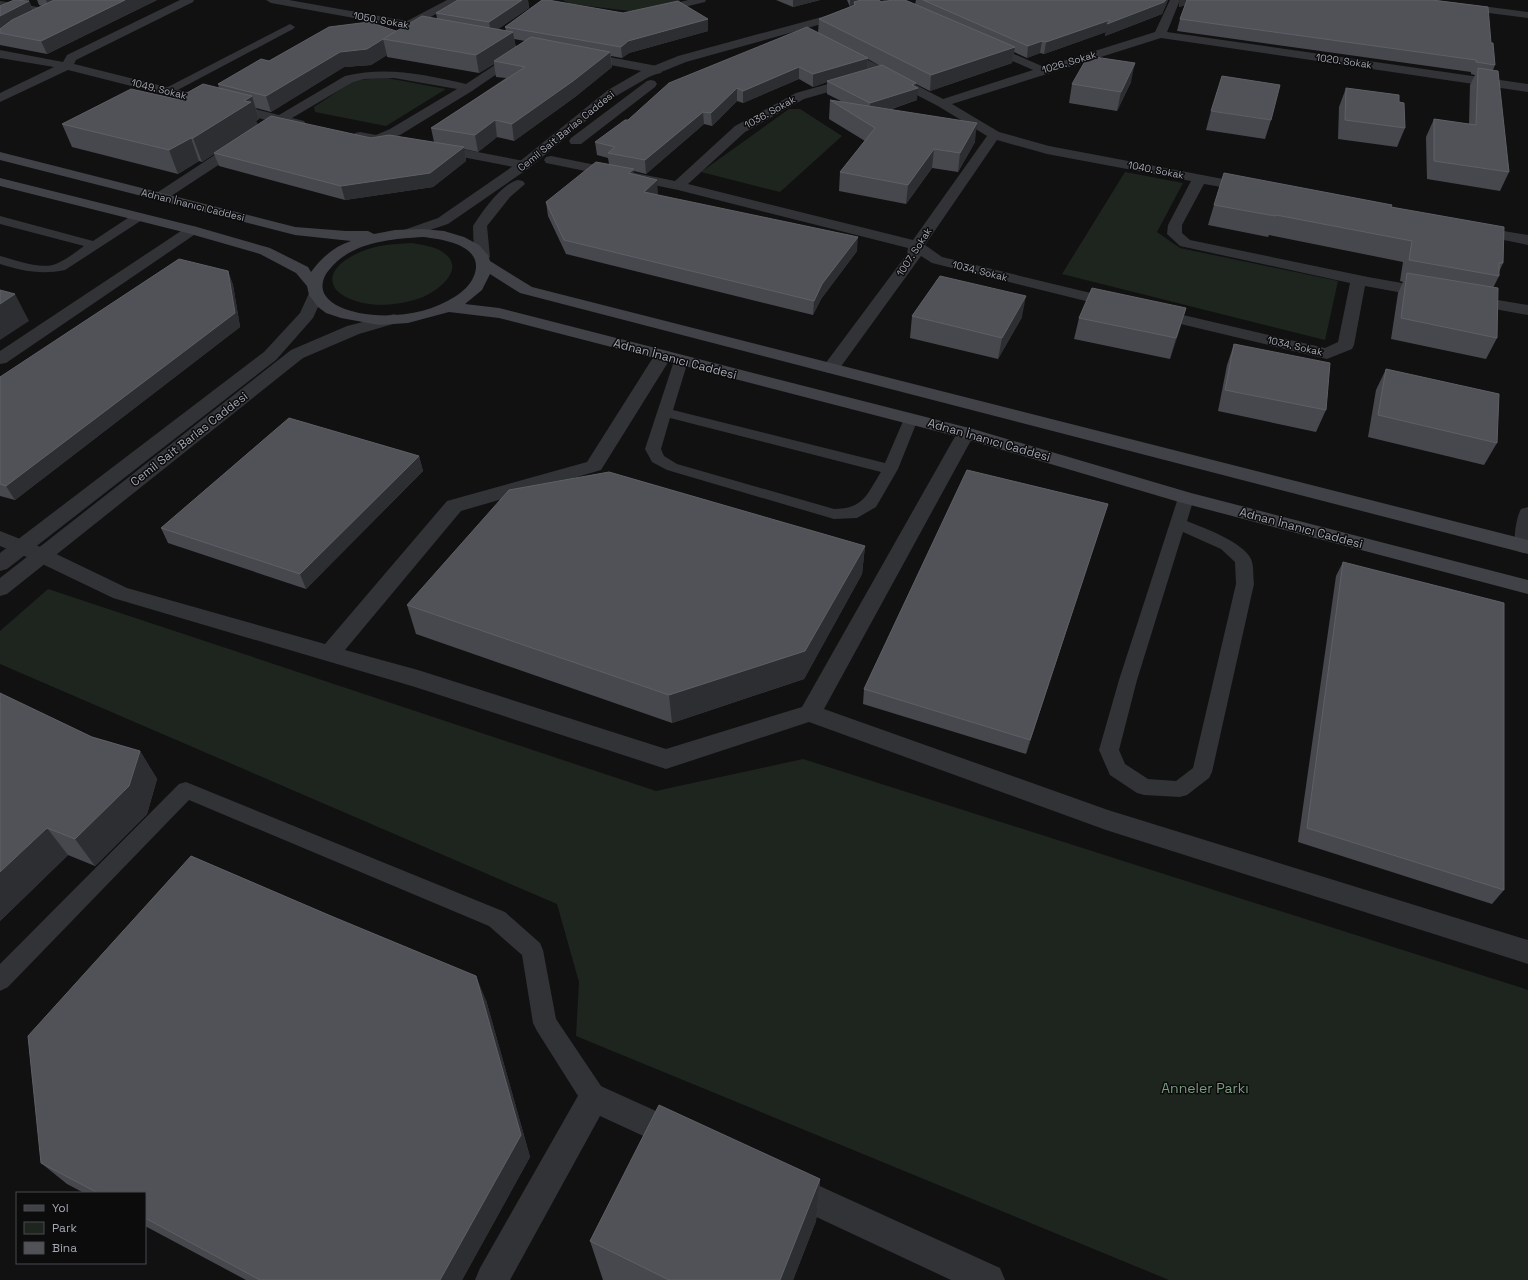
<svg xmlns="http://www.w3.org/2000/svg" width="1528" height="1280" font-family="'Space Grotesk',sans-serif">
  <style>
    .green { fill: #1e251f }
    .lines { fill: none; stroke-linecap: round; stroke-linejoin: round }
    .service { fill: #323337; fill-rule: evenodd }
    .minor { fill: #323337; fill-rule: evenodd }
    .tertiary { fill: #323337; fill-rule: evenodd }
    .secondary { fill: #414247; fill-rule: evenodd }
    .wall { fill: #47484d; fill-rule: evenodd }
    .shaded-wall { fill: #2d2e31 }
    .building { fill: #515258; stroke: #5e6066 }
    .labels { text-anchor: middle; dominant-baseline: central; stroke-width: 3; stroke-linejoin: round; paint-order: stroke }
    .far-street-label { font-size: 10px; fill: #a3a7b2; stroke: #0c0c0d }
    .street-label { font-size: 12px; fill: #a3a7b2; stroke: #0c0c0d }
    .near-park-label { font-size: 14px; fill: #7c9b7f; stroke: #0c0c0d }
  </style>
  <rect width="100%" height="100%" fill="#111112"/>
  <g class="green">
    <polygon points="562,0 681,0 645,11 630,11 571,4"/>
    <polygon points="387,78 446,89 386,126 315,112 314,107 355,80"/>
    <polygon points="789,109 800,109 842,136 780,192 701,172"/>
    <polygon points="1125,172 1183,183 1157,232 1180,248 1338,281 1325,340 1062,274"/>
    <path d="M412,243C422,245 433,246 441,251C468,267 440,290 423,297C405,304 382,307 363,303C326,295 321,271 356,254C373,245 393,244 412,243Z"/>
    <polygon points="48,589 656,791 803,759 1528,990 1528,1280 1169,1280 576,1036 579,982 557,904 0,664 0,631"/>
  </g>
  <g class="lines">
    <g class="service">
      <polygon points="290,24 295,27 293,29 172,93 164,93 163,91 164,89"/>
      <path d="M138,213L142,214L144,217L142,220L65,270C42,275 22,271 0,264V256C16,260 43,271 58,263C67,259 76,252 84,246L0,224V216L93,241L134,214Z"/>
      <path d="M681,357L686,358L688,361L673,410L885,463L904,419L906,416L911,415L916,416L918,419L898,469L876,507L857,518L834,519L667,470L652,462L645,449L674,361L676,358ZM670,418L881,472C867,494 864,509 834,509L677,464L664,456L661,449Z"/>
      <path d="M1186,493L1192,494L1194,498L1187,521C1204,528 1243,542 1251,559C1254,566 1253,576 1254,584L1212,772L1209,778L1187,795L1180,797L1144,795L1137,793L1110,775L1099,750L1119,680L1178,498L1180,494ZM1183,532L1221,549L1235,562L1236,584L1193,768L1176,781L1148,779L1125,764L1119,750L1137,680Z"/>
      <polygon points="186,782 505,912 540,943 543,950 556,1019 603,1089 606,1098 603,1107 594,1110 585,1107 537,1031 533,1023 522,955 489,926 189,800 8,987 0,991 0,964 179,784"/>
    </g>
    <g class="minor">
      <path d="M180,0H194L193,2L76,60L74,64L279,115L345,76C388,66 424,75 466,84L516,51H524L526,54L472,91L400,135L377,143L355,139L353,136L355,133L360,132L376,135L390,129L457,89L394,78L364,79L353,82L292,118L304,121L306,124L304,127C296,129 289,123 283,124C277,125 276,128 269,127L267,124L270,121L68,70L0,102V93L54,67L0,58V50L63,62L67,55Z"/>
      <polygon points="266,0 289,0 407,21 447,0 460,0 459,2 419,23 441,28 443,30 441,32 437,33 271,3"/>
      <polygon points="688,0 706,0 705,2 656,14 650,11 652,9"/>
      <polygon points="1170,0 1180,0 1167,32 1528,84 1528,92 1161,38 952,104 999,132 1049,146 1255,185 1257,188 1255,191 1250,192 1204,184 1182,225 1182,233 1190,240 1368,277 1430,288 1436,290 1438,293 1436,296 1430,298 1365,286 1354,345 1352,349 1327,359 1147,316 1145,313 1147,310 1153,308 1325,348 1338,342 1350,283 1180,246 1167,234 1168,225 1191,181 1047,154 997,140 925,245 942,257 1124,301 1126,304 1124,307 1118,309 932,263 921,256 837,372 831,373 825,372 822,368 907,254 908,248 678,190 551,164 546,163 544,160 546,157 551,156 675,181 735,126 796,93 856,76 860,77 862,80 860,83 804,99 745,132 688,184 913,240 987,136 938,106 837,54 835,51 837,48 845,48 943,99 1033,70 983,48 981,46 983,44 991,44 1044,67 1155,32"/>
      <polygon points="1405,0 1436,0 1528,12 1528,18 1410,3"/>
      <polygon points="0,1 51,9 57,12 51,15 0,7"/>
      <polygon points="583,52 657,66 661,67 663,70 661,73 657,74 579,59 577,56 579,53"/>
      <polygon points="241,140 246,141 248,144 246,147 165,200 160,201 155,200 153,197 155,194 236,141"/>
      <polygon points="436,144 524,161 529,162 531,165 529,168 524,169 431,151 429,148 431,145"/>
      <polygon points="192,226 197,227 199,230 197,233 6,363 0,364 0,351 187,227"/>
      <polygon points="1474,226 1528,235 1528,245 1469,233 1467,230 1469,227"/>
      <polygon points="1468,295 1528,305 1528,315 1462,303 1460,300 1462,297"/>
      <polygon points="663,351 669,352 672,356 601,470 461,511 345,650 418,670 666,749 802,707 957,433 959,429 966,427 973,429 975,433 824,709 1108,810 1528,940 1528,964 1106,830 809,722 666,769 415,687 113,598 34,560 0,546 0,531 48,550 127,588 325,644 447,501 587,462 654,356 657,352"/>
      <path d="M1528,507V552L1524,553L1517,551C1512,543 1516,517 1521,509Z"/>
      <polygon points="594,1083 687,1125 691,1136 687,1147 676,1151 600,1116 510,1280 475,1280 480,1268 583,1087"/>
      <polygon points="791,1173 1000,1268 1005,1280 951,1280 780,1200 775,1189 780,1178"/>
    </g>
    <g class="tertiary">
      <polygon points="884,0 901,0 900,2 686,62 649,77 616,96 529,168 448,224 406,238 401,237 399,234 401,231 438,218 519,162 608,90 641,71 678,56"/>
      <polygon points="651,80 655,81 657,84 655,87 581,144 571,144 569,141 571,138 647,81"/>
      <path d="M518,180L523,181L525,184L510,197L487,226L490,257L487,260L482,262L477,260L474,257L473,226C482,212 501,184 518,180Z"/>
      <polygon points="316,289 322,291 324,294 313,318 276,360 7,569 0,571 0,553 264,352 300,313 310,291"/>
      <polygon points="394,314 400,316 402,319 400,322 359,334 303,358 7,594 0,596 0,578 291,350 347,326"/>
    </g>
    <path class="secondary" d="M0,152L295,227L346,231H368L374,234L395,230L423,229L444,231L464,237L479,245L488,255L490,261L532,287L1528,540V554L520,293L490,274L482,290L465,304L499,308L973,429L1191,493L1528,580V594L1179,502L959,437L499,318L449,312L408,323L379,325L341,318L326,313L318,307L309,295L307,286L296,273L260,254L187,233L0,186V178L197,227L270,248L308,267L311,272C322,257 335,246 351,241L295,235L0,160ZM423,237C442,239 483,245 475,273C472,283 465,290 456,296C429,314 391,319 359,313C347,310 332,306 325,295C320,287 323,277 329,270C351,242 390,239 423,237Z"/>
  </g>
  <g class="wall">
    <polygon points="37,0 157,0 47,54 0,45 0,33 29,1 33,10 42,6 39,5"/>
    <path d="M458,0H528L529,8L498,29L506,31L505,27L623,13L708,19V31L629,53L622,58L611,56L612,67L575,97L514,141L497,137L478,152L464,149L466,161L433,187L345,200L219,166L214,154L202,162L199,161L178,174L72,147L62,124L176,99L219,88L218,84L269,61L396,31L437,18L436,13ZM514,39L525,41L516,47ZM387,55V57L479,73L494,64L496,77L506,78L431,128L434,142L371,138L258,125L256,121L259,119L256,108L271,112L344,67L371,65Z"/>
    <polygon points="776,0 820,0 793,7"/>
    <path d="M847,0H878L882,2L908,1L915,4L916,0H1168L1162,14L1105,36L1106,32L1044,54L1040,53L1027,58L1014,52L1012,63L930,91L916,84L917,100L889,110L975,142L958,172L932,168L906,204L839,191L840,172L865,141L829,119L830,100L843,102L827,94V82L813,87L799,79L743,103L737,101L712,126L704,124L646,174L634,171V174L658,193L656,195L857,251L821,299L813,315L566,254L548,216L546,202L609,164L608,158L597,155L595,142L628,120L818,33L819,19L850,7ZM868,59L880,66L867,70Z"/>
    <polygon points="1180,0 1432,0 1491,43 1495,65 1493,70 1509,172 1500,191 1427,179 1426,137 1434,119 1469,124 1470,85 1475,75 1471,74 1471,72 1177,31 1180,19 1185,5 1179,7"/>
    <polygon points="1131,82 1117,111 1069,103 1072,84"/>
    <polygon points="1346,88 1405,128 1397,147 1338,139 1339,107"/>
    <polygon points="1211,111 1271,120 1265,139 1206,130"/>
    <polygon points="1214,205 1391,207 1503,263 1499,272 1499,276 1493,288 1497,338 1486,359 1391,339 1398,293 1403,282 1400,281 1403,262 1269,235 1268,237 1208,225"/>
    <polygon points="228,271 233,285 240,327 15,500 0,496 0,377"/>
    <polygon points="1186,308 1170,359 1074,339 1079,318"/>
    <polygon points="912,316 1022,317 998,359 910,338"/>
    <polygon points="1234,344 1326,410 1316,432 1218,411 1227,365"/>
    <polygon points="1386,369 1497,443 1484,465 1368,437 1376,390"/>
    <polygon points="419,456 423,471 306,589 168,543 161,528"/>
    <polygon points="1103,519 1026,754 863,704 864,689"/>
    <polygon points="865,546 862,574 804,679 672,723 416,634 407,605"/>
    <polygon points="1343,562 1504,890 1492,904 1298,842 1336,576"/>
    <polygon points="92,737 140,751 157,779 147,814 95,866 68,855 0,921"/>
    <polygon points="486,1000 530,1157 462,1280 246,1280 145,1226 145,1193 84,1193 67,1184 41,1163"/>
    <polygon points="820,1179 816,1221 793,1280 603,1280 590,1241"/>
  </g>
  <g class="shaded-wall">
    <polygon points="46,0 64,0 49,6"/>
    <polygon points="125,0 157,0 47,54 41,41"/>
    <polygon points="522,0 528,0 529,8 491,34 489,22"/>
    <polygon points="793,0 820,0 793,7"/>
    <polygon points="850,0 878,0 854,2 854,7 850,8"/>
    <polygon points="1166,0 1168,0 1162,14 1105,36 1106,32 1044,54 1046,42"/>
    <polygon points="1180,0 1187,0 1186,5 1179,7"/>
    <polygon points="29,1 34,14 0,32 0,16"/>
    <polygon points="708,19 708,31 629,53 622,58 621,47 628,41"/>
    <polygon points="513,32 516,50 494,61 494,64 479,73 476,55"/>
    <polygon points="383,39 387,55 371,65 344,67 271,112 266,96 340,52"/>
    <polygon points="1042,41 1040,53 1027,58 1028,46"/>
    <polygon points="1015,47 1012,63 930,91 931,75"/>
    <polygon points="610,52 612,67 575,97 514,141 512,124"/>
    <polygon points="868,58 867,71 827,81 827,82 813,87 813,74"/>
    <polygon points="1135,63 1131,82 1117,111 1121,92"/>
    <polygon points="799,67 799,79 743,103 743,91"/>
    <polygon points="916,83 916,88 918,88 917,100 870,116 870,103"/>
    <polygon points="737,88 737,101 712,126 711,113"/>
    <polygon points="252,96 259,119 256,121 258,125 202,162 193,138 244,101"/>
    <polygon points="703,112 704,124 646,174 645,160"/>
    <polygon points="495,120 497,137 478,152 475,135"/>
    <polygon points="977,123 975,142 958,172 960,153"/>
    <polygon points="191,138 199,161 178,174 169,150"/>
    <polygon points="464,147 466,161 433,187 345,200 341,186"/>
    <polygon points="934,149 932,168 906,204 908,185"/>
    <polygon points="634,169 635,183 629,173"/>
    <polygon points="657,180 658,193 645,206 644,192"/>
    <polygon points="858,237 857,251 821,299 813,315 814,301 822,284"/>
    <polygon points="228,271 233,285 240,327 15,500 6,486"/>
    <polygon points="15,294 29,321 0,340 0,304"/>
    <polygon points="1026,296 1022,317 998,359 1002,338"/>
    <polygon points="1186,308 1180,329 1170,359 1176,338"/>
    <polygon points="419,456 423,471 306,589 300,574"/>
    <polygon points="1108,504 1103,519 1026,754 1030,740"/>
    <polygon points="865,546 862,574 804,679 672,723 669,695"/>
    <polygon points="140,751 157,779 147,814 95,866 75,839"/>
    <polygon points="47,828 68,855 0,921 0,872"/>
    <polygon points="476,976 486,1000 530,1157 462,1280 440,1280"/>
    <polygon points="820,1179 816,1221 793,1280 780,1280"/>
  </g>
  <g class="building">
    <polygon points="14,0 29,1 0,16 0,6"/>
    <polygon points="54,0 125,0 41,41 0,33 0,29 12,20"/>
    <polygon points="458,0 522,0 489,22 436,13"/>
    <polygon points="542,0 548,0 623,13 678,1 708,19 628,41 621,47 505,27"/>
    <polygon points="861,0 878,0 882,2 893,0 905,0 1015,47 931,75 819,19 855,5 854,2"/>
    <polygon points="923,0 1166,0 1164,2 1107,24 1110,20 1046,42 1042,41 1028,46"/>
    <polygon points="1187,0 1432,0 1488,7 1491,43 1493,43 1495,65 1476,62 1476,60 1180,19"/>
    <polygon points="422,16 513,32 476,55 383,39"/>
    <polygon points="369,22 396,31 367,49 340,52 266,96 218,84 261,59 269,61 329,27"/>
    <polygon points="807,27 868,58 813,74 799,67 743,91 737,88 711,113 703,112 645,160 608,153 615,147 595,142 625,120 628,120 669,83"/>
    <polygon points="531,37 610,52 573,81 512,124 495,120 475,135 431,128 525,67 494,61"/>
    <polygon points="1088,56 1135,63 1121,92 1072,84"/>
    <polygon points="882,65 916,83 912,85 918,88 870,103 827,81"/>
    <polygon points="1478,68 1498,71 1509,172 1434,161 1434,119 1476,125"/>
    <polygon points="1222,76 1280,85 1271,120 1211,111"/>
    <polygon points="203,84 252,96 244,101 251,102 193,138 191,138 169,150 62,124 131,89 176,99"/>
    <polygon points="1346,88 1399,95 1399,102 1404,103 1405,128 1345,120"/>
    <polygon points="830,100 977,123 960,153 934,149 908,185 840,172 875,128"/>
    <polygon points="271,116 371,138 389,135 464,147 430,173 341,186 214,153"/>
    <polygon points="596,162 634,169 629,173 657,180 644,192 858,237 822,284 814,301 564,240 546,202"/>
    <polygon points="1224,173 1392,205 1391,207 1504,227 1503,263 1499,263 1499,276 1409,260 1412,241 1276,215 1275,216 1214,205"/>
    <polygon points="179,259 228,271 235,313 6,486 0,484 0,377"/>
    <polygon points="1407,273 1498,288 1497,338 1401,318"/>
    <polygon points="940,276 1026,296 1002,338 912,316"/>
    <polygon points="1092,288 1186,308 1176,338 1079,318"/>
    <polygon points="0,290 15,294 0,304"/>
    <polygon points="1234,344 1330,363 1326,410 1225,390"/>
    <polygon points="1386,369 1499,394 1497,443 1378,415"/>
    <polygon points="289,418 419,456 300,574 161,528"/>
    <polygon points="967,470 1108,504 1030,740 864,689"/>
    <polygon points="609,472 865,546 805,651 669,695 407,605 509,490"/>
    <polygon points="1343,562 1504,603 1504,890 1307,828"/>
    <polygon points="0,693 92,737 140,751 129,786 75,839 47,828 0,872"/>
    <polygon points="191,856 331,916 476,976 521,1135 440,1280 260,1280 145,1218 145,1193 98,1193 41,1163 28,1036"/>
    <polygon points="659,1105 820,1179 780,1280 669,1280 590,1241"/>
  </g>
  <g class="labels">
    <g class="far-street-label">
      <text transform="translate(381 20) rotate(10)">1050. Sokak</text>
      <text transform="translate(1344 61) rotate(8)">1020. Sokak</text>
      <text transform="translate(1069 62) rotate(-17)">1026. Sokak</text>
      <text transform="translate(159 89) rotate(14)">1049. Sokak</text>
      <text transform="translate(770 112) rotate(-29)">1036. Sokak</text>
      <text transform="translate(566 131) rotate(-39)">Cemil Sait Barlas Caddesi</text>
      <text transform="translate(1156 170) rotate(11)">1040. Sokak</text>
      <text transform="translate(193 205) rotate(14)">Adnan İnanıcı Caddesi</text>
      <text transform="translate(914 252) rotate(-57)">1007. Sokak</text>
      <text transform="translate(980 271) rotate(14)">1034. Sokak</text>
      <text transform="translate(1295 346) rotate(13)">1034. Sokak</text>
    </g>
    <g class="street-label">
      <text transform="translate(675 359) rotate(15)">Adnan İnanıcı Caddesi</text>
      <text transform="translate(189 439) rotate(-38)">Cemil Sait Barlas Caddesi</text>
      <text transform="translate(989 440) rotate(16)">Adnan İnanıcı Caddesi</text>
      <text transform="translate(1301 528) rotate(15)">Adnan İnanıcı Caddesi</text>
    </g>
    <g class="near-park-label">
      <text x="1205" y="1088">Anneler Parkı</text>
    </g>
  </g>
  <rect x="16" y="1192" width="130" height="72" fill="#0c0c0d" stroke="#484a4f"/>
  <rect x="24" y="1205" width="20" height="6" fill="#414247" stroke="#484a4f"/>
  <text x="52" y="1212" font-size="12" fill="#a3a7b2">Yol</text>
  <rect x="24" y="1222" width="20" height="12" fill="#1e251f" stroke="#484a4f"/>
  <text x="52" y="1232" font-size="12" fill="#a3a7b2">Park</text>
  <rect x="24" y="1242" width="20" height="12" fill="#515258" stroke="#484a4f"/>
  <text x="52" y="1252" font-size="12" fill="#a3a7b2">Bina</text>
</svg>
